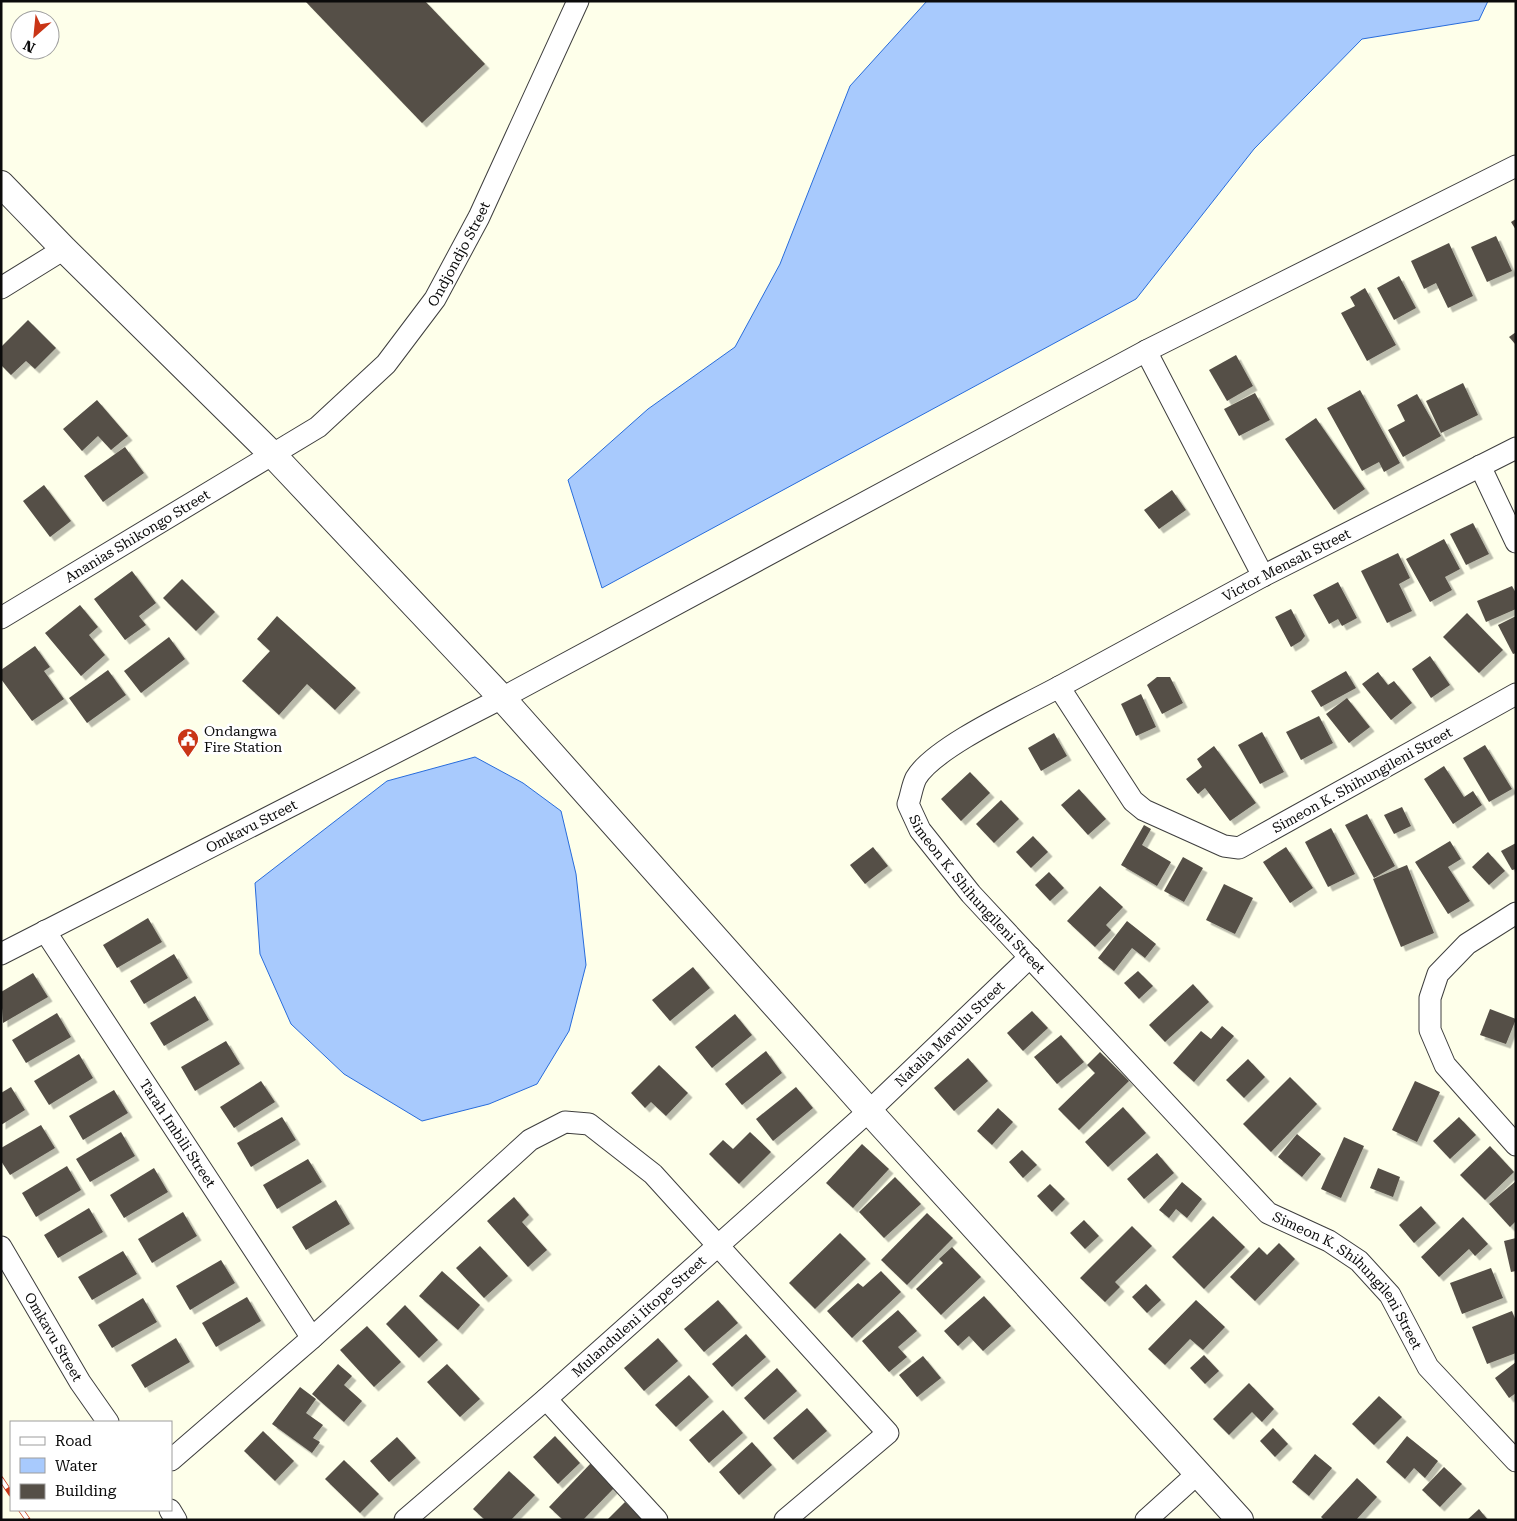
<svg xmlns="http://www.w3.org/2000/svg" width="1517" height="1521" font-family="'Roboto Serif',serif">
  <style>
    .water { fill: #a8cafd; stroke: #286cdb }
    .building { fill: #554f47; filter: url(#shadow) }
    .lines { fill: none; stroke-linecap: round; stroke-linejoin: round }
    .minor-casing { stroke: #3e3e3e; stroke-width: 23 }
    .tertiary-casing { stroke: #3e3e3e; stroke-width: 28 }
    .minor { stroke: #fff; stroke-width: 21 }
    .tertiary { stroke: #fff; stroke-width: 26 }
    .rail-casing { stroke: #c93516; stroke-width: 5.5 }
    .rail { stroke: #fff; stroke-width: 4; stroke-dasharray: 11; stroke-linecap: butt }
    .labels { text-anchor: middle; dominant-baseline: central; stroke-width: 5; stroke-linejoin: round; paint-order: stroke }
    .street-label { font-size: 14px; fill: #0b0b0b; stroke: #fff }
    .poi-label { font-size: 14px; fill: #0b0b0b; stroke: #fff; text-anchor: start }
  </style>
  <defs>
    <filter id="shadow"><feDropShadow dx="4.5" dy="4.5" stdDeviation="0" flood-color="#0004"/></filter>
  </defs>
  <rect width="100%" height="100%" fill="#feffea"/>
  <g class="water">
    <polygon points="927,1 1488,1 1479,20 1362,39 1254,149 1136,299 602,588 568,480 648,409 735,347 780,264 850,86"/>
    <polygon points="475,757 523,783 561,811 576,874 586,965 569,1031 537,1084 489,1104 422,1121 344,1074 291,1024 260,954 255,883 387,781"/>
  </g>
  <g class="building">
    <polygon points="305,1 425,1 485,64 422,123"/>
    <polygon points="1516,219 1516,230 1511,222"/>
    <polygon points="1496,236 1512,271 1487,282 1471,247"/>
    <polygon points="1449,243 1473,296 1448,308 1436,283 1424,289 1411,261"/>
    <polygon points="1399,276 1416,308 1394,320 1377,288"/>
    <polygon points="1365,288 1396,345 1367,361 1341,313 1355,306 1350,297"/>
    <polygon points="28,320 56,348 35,369 26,361 11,375 1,365 1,347"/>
    <polygon points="1516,332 1516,345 1509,337"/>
    <polygon points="1236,355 1253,386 1227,401 1209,370"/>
    <polygon points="1463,383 1478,415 1441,433 1426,401"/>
    <polygon points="1360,390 1400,463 1384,472 1379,462 1362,471 1327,408"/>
    <polygon points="1255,393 1270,420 1239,436 1224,409"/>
    <polygon points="1417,394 1441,436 1403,457 1388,430 1405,421 1397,405"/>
    <polygon points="97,400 128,436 111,450 98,436 82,451 63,429"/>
    <polygon points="1316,418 1365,489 1334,510 1285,439"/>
    <polygon points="125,447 144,473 103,502 84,476"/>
    <polygon points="44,485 71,521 50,537 23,501"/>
    <polygon points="1172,490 1186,510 1159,529 1144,510"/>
    <polygon points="1473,523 1489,554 1466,565 1450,534"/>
    <polygon points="1444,539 1460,569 1445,577 1452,590 1430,602 1406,559"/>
    <polygon points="1398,553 1410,578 1399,584 1412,611 1387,623 1361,571"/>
    <polygon points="132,571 156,603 139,616 146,625 125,640 94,599"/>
    <polygon points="182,579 215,612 196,631 163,598"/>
    <polygon points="1338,582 1357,618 1342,626 1338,619 1329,624 1313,595"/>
    <polygon points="1512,586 1516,593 1516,609 1486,622 1477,601"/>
    <polygon points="80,605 98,627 89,635 105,655 81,676 45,633"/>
    <polygon points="1291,609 1305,636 1301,641 1291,647 1275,617"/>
    <polygon points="1467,613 1503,650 1479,673 1443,637"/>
    <polygon points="277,616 356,688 335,710 307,684 279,715 242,681 270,651 257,639"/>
    <polygon points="1516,616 1516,653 1513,654 1498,625"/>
    <polygon points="169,637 185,659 141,693 124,671"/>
    <polygon points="35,646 50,667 44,671 64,699 32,721 1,679 1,670"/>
    <polygon points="1430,656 1450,685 1431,698 1412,669"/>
    <polygon points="108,670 126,695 87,723 69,698"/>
    <polygon points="1346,671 1356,688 1321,707 1311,691"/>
    <polygon points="1378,672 1388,685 1394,681 1412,703 1391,720 1362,684"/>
    <polygon points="1157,677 1170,677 1183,703 1162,714 1147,685"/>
    <polygon points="1141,694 1156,727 1136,736 1121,704"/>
    <polygon points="1347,698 1370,727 1349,743 1326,714"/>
    <polygon points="1319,716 1333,743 1301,760 1286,732"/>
    <polygon points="1262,732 1284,772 1260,784 1238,745"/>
    <polygon points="1054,733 1067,756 1041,771 1028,748"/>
    <polygon points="1485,745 1512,789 1489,802 1463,758"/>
    <polygon points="1214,746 1256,803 1230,821 1205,788 1198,794 1186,779 1202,767 1197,759"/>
    <polygon points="1444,766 1464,797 1473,791 1482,805 1453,824 1424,779"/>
    <polygon points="970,772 990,793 961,821 941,799"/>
    <polygon points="1079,789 1106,819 1088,835 1061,805"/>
    <polygon points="1001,800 1019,819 994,843 976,824"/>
    <polygon points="1402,807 1411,826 1394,834 1384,815"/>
    <polygon points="1367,814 1395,866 1374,878 1345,825"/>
    <polygon points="1144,825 1151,829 1142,845 1171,862 1157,886 1121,865"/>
    <polygon points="1331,828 1355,874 1328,887 1305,842"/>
    <polygon points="1033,836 1048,852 1031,868 1016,852"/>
    <polygon points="1450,841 1461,859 1448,867 1470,901 1448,914 1415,862"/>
    <polygon points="1516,843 1516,869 1512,870 1501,851"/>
    <polygon points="873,847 888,866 865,884 850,865"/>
    <polygon points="1286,847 1313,888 1290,903 1263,862"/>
    <polygon points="1488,852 1505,871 1489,885 1472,867"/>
    <polygon points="1183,857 1203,868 1184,902 1164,891"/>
    <polygon points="1407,865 1434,933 1401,947 1373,879"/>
    <polygon points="1049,872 1064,888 1050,901 1035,885"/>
    <polygon points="1224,884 1253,898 1235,934 1206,920"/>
    <polygon points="1100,886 1123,907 1106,925 1111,930 1095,947 1067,921"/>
    <polygon points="148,918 162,942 117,968 103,945"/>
    <polygon points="1127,921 1156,944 1145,958 1132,948 1114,971 1098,958"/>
    <polygon points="174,954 188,978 144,1004 130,981"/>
    <polygon points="693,967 710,988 670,1021 652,1000"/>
    <polygon points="1138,971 1153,986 1139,999 1124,983"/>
    <polygon points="33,973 48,997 3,1023 1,992"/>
    <polygon points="1193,984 1209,1002 1165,1042 1149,1025"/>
    <polygon points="195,996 209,1020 164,1046 150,1023"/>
    <polygon points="1490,1009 1516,1019 1506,1044 1480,1035"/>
    <polygon points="1032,1011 1048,1028 1023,1051 1007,1033"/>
    <polygon points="57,1013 71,1037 26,1063 12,1040"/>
    <polygon points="735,1014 752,1035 712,1068 695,1047"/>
    <polygon points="1222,1026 1234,1036 1194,1082 1173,1063 1201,1031 1211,1039"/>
    <polygon points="1061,1035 1084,1062 1057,1084 1034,1057"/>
    <polygon points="226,1041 240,1064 195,1091 181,1067"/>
    <polygon points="766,1051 782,1073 742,1105 725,1084"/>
    <polygon points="1100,1052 1129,1081 1079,1130 1058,1109 1095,1073 1087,1065"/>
    <polygon points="79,1054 93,1078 49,1105 34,1081"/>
    <polygon points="968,1058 988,1081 954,1111 934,1088"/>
    <polygon points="1248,1059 1265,1077 1244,1098 1226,1080"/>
    <polygon points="659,1065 688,1093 666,1116 651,1102 645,1108 631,1093"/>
    <polygon points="1290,1077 1317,1104 1271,1152 1243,1124"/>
    <polygon points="261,1081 275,1102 234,1128 220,1107"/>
    <polygon points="1415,1081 1440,1092 1417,1142 1392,1130"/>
    <polygon points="11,1087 25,1110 1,1125 1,1093"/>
    <polygon points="796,1087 813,1108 773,1141 756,1119"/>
    <polygon points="114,1090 128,1113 83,1140 69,1116"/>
    <polygon points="1123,1107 1146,1133 1108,1167 1085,1142"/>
    <polygon points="998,1108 1013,1122 992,1145 977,1131"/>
    <polygon points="282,1117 296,1140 251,1167 237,1143"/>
    <polygon points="1459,1117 1476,1135 1450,1159 1433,1141"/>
    <polygon points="41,1125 55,1148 10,1175 1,1161 1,1148"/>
    <polygon points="121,1132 135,1156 90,1182 76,1159"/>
    <polygon points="750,1132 771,1152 739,1184 709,1154 723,1140 733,1149"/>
    <polygon points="1297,1134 1321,1154 1302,1177 1278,1157"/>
    <polygon points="1344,1137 1364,1146 1341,1198 1321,1189"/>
    <polygon points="862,1144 889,1169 853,1208 826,1183"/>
    <polygon points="1490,1146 1514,1172 1485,1200 1460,1175"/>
    <polygon points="1022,1150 1037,1165 1023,1178 1009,1162"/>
    <polygon points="1157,1153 1174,1173 1144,1199 1127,1179"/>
    <polygon points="308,1159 322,1182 277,1209 263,1185"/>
    <polygon points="67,1166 81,1190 36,1217 22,1193"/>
    <polygon points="154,1168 168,1192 124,1218 110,1195"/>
    <polygon points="1378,1168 1400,1177 1393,1197 1370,1188"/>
    <polygon points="895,1177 921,1204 884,1238 859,1212"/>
    <polygon points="1516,1181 1516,1221 1510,1227 1489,1204"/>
    <polygon points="1182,1182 1202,1199 1187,1218 1176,1209 1169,1218 1159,1210"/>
    <polygon points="1050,1184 1065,1199 1052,1212 1037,1196"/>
    <polygon points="514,1197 529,1215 522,1222 547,1250 528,1267 487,1221"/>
    <polygon points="336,1200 350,1224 306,1250 292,1227"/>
    <polygon points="1421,1206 1436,1223 1414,1243 1399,1225"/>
    <polygon points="89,1208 103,1232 58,1258 44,1235"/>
    <polygon points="183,1212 197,1236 152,1263 138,1239"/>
    <polygon points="927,1213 953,1238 907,1285 881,1260"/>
    <polygon points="1213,1216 1245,1247 1204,1289 1172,1257"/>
    <polygon points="1463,1217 1488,1244 1475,1256 1469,1249 1439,1277 1421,1257"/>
    <polygon points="1084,1220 1099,1236 1085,1249 1070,1233"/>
    <polygon points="1132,1226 1152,1246 1115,1282 1120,1287 1105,1302 1080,1278"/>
    <polygon points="840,1233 866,1259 815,1309 789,1283"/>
    <polygon points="1516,1238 1516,1271 1511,1272 1504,1241"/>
    <polygon points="1279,1243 1295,1259 1255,1301 1230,1277 1259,1247 1267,1255"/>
    <polygon points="480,1246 508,1276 484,1298 456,1268"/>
    <polygon points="952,1247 981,1277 941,1315 916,1289 943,1263 939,1259"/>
    <polygon points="123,1251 137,1274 92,1300 78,1277"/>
    <polygon points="221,1260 235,1283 190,1310 176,1286"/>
    <polygon points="1491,1268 1503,1298 1462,1314 1450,1283"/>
    <polygon points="442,1271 480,1305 458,1330 419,1296"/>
    <polygon points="881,1271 901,1292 852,1338 827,1311 858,1283 863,1287"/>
    <polygon points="1146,1284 1161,1300 1147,1313 1132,1297"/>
    <polygon points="984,1296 1011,1326 983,1351 969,1336 958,1346 944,1331"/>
    <polygon points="247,1297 261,1321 216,1347 202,1323"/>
    <polygon points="143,1298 157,1322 112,1348 98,1325"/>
    <polygon points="718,1300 738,1323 704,1352 684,1329"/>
    <polygon points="1196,1300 1225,1327 1203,1350 1190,1339 1165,1365 1148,1349"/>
    <polygon points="405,1305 438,1340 419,1358 386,1324"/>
    <polygon points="898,1310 917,1331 898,1347 907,1357 889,1372 862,1341"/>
    <polygon points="1512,1311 1516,1321 1516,1353 1487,1364 1472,1327"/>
    <polygon points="367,1326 401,1362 374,1387 340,1350"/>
    <polygon points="746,1334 766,1357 732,1387 712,1364"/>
    <polygon points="176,1338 190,1362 145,1388 131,1365"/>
    <polygon points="658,1338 678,1361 644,1391 624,1368"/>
    <polygon points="1204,1355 1219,1371 1205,1384 1190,1368"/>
    <polygon points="923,1356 941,1378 917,1397 899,1375"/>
    <polygon points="1516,1362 1516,1393 1509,1398 1495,1378"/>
    <polygon points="338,1364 352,1376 344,1385 362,1401 344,1422 312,1394"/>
    <polygon points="447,1364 480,1399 460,1417 427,1382"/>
    <polygon points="777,1368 797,1391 764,1420 744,1398"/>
    <polygon points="689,1375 709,1397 676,1427 655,1405"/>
    <polygon points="1249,1383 1274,1409 1262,1422 1252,1412 1229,1435 1213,1419"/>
    <polygon points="300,1387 316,1399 306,1413 323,1425 313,1438 320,1442 312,1453 272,1424"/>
    <polygon points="1379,1396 1402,1417 1374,1445 1352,1424"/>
    <polygon points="807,1408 827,1431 793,1460 773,1438"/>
    <polygon points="723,1410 743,1433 709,1463 689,1440"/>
    <polygon points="1273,1428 1288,1444 1275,1457 1260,1441"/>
    <polygon points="263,1431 294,1461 275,1481 244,1451"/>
    <polygon points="555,1436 580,1463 558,1484 533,1457"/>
    <polygon points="1407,1436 1438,1461 1425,1478 1414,1468 1405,1479 1386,1462"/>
    <polygon points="397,1437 416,1458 389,1482 370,1461"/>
    <polygon points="752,1442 772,1465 739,1495 719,1472"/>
    <polygon points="1315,1454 1332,1468 1309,1496 1292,1482"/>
    <polygon points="344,1460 379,1494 360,1513 325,1479"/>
    <polygon points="592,1462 616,1486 583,1520 563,1520 549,1507"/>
    <polygon points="1444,1467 1462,1484 1440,1507 1422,1490"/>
    <polygon points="509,1471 535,1495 511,1520 485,1520 473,1509"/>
    <polygon points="1357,1478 1377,1497 1356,1520 1324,1520 1321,1517"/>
    <polygon points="625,1502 643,1520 607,1520"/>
    <polygon points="1479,1509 1488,1520 1467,1520"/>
  </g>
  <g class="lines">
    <g class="minor-casing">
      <g id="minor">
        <polyline points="1,288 64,249"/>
        <polyline points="1146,351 1263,576"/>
        <polyline points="1480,466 1516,542"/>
        <path id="s1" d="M1,618L318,427L386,364L435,299L479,217L578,1"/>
        <path id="s2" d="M1059,687L1263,576L1516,448"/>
        <path id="s3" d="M1516,694L1239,848L1224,846L1144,810L1133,801L1059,687C1024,706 934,747 916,778C912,786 911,796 908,804L920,830L971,894L1268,1213L1329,1241L1359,1261L1390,1295L1428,1367L1516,1461"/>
        <polyline points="1516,913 1467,944 1438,974 1430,998 1430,1030 1445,1065 1516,1145"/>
        <path id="s4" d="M45,931L312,1338"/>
        <path id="s5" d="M1,954L502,698L1146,351L1516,166"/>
        <path id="s6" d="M1,1247L80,1382L108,1422"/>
        <polyline points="546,1399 657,1520"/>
        <polyline points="171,1460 312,1338 530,1140 565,1122 589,1124 653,1174 888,1433 785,1520"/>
        <polyline points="170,1510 176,1520"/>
        <path id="s7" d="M405,1520L546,1399L869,1111L1030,957"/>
        <polyline points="1146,1520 1197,1474"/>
      </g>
    </g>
    <g class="tertiary-casing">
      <polyline id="tertiary" points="1,184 64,249 273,455 502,698 869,1111 1240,1520"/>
    </g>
    <use href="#minor" class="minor"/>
    <use href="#tertiary" class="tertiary"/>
    <g class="rail-casing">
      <g id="rail">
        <polyline points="1,1479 11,1494"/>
        <polyline points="21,1510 28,1520"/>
      </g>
    </g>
    <use href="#rail" class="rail"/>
  </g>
  <defs>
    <g id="civic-pin" transform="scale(1.125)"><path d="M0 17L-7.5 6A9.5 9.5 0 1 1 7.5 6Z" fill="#c93516" stroke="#fff"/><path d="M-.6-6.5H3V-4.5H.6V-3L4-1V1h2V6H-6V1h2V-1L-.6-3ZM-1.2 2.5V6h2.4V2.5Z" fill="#fff"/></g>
  </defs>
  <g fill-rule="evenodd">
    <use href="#civic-pin" x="188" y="739"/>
  </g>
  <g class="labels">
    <g class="street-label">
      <text stroke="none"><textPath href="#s1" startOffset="595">Ondjondjo Street</textPath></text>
      <text stroke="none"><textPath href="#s1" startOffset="159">Ananias Shikongo Street</textPath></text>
      <text stroke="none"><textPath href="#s2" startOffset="258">Victor Mensah Street</textPath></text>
      <text transform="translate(1362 780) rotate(-29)">Simeon K. Shihungileni Street</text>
      <text stroke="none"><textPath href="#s5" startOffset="281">Omkavu Street</textPath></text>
      <text stroke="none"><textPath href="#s3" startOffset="882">Simeon K. Shihungileni Street</textPath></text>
      <text stroke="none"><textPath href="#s7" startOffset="730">Natalia Mavulu Street</textPath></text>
      <text stroke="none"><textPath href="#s4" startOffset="242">Tarah Imbili Street</textPath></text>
      <text stroke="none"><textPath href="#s3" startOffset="1422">Simeon K. Shihungileni Street</textPath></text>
      <text stroke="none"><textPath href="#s7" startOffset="310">Mulanduleni Iitope Street</textPath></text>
      <text stroke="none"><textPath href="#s6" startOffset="104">Omkavu Street</textPath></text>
    </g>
    <g class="poi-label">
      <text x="204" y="731">Ondangwa<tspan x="204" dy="16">Fire Station</tspan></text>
    </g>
  </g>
  <rect width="1517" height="1521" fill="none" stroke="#0b0b0b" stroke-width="5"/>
  <rect x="10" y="1421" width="162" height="90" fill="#ffffff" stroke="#9d9d9d"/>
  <rect x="20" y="1437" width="25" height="8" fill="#ffffff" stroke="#9d9d9d"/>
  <text x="55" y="1446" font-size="15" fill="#0b0b0b">Road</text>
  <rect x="20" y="1458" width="25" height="15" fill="#a8cafd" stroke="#9d9d9d"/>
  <text x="55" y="1471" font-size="15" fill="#0b0b0b">Water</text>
  <rect x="20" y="1484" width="25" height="15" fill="#554f47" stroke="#9d9d9d"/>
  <text x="55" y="1496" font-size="15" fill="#0b0b0b">Building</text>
  <g transform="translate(35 35) rotate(207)"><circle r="24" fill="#ffffff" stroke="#9d9d9d"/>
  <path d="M0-4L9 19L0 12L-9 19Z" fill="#c93516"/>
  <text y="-8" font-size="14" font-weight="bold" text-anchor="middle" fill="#0b0b0b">N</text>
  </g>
</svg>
